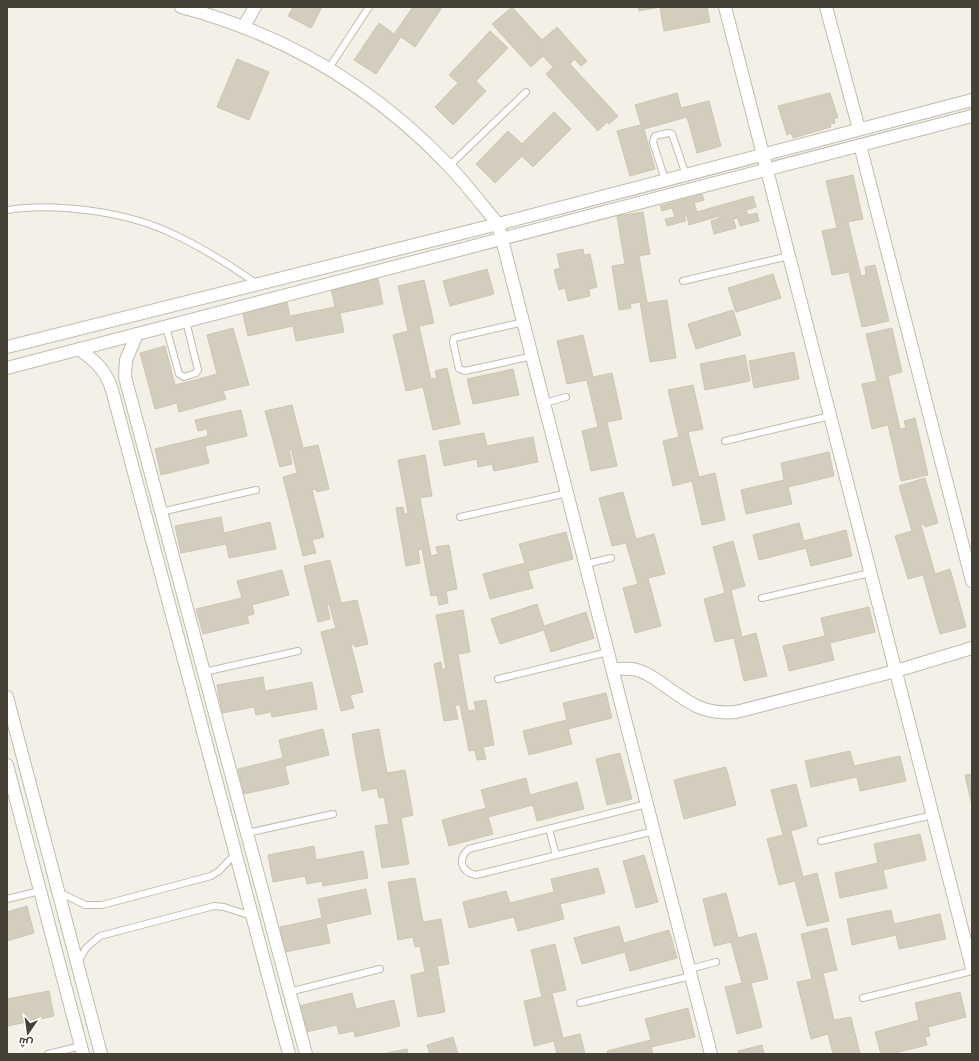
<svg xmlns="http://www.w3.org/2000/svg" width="979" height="1061" font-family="'Open Sans',Cairo,sans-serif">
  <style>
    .building { fill: #d3cdbd; stroke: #cdc6b1 }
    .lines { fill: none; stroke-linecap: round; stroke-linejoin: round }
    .service-casing { stroke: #c0bcad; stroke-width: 8 }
    .minor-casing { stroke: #c0bcad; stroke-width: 14 }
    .service { stroke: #fff; stroke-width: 6 }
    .minor { stroke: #fff; stroke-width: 12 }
  </style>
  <rect width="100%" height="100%" fill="#f2f0e7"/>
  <g class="building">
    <polygon points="293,7 322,7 311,28 288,16"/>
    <polygon points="413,7 437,7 441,9 415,47 401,37 376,74 354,60 379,23 394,34"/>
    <polygon points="512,7 542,40 557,27 587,61 581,66 574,59 570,64 618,116 609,124 607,122 598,131 546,74 553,67 543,56 531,67 492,24"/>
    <polygon points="638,7 707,7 710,22 664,31 660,7 639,11"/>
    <polygon points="490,31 508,48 476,81 486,91 453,125 435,107 458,83 449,75"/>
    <polygon points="237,59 269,72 249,120 217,107"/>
    <polygon points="677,93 681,108 709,101 721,146 697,153 687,117 644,129 655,169 630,176 617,131 641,125 635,105"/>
    <polygon points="830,93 838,118 834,118 835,123 830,124 831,127 793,138 791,133 787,135 778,106"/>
    <polygon points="554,112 571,129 533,167 522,156 495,183 476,164 508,131 522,144"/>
    <polygon points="853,175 863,219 848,222 861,276 866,275 865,267 875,265 889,321 862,327 849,272 832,275 822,231 837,228 826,181"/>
    <polygon points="702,194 704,200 694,203 697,212 753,196 756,207 746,210 748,215 757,213 759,221 740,226 738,218 733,219 736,228 714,234 711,221 720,218 719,216 689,225 687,216 684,216 686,221 667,226 665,219 675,217 672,208 662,211 660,206"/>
    <polygon points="643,212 650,254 639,256 647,303 667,300 676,358 650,362 640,302 630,304 631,308 619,310 612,266 625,264 617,216"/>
    <polygon points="583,249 584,255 590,254 597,287 589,289 590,296 568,301 565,288 559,290 554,270 560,268 557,254"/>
    <polygon points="487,269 494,294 450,306 443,281"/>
    <polygon points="773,274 781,298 736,312 728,288"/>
    <polygon points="378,278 383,304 340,313 344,332 296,341 293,326 248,336 242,310 287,302 290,316 335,307 331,288"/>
    <polygon points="424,280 434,323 419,326 431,379 437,378 435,371 447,368 460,424 433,430 423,387 406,391 393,335 408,331 398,286"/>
    <polygon points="733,310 741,335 696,349 688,324"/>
    <polygon points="233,328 249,385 223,391 226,399 179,412 177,403 155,409 140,353 165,346 175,385 195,380 217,374 207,335"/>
    <polygon points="892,328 902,372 888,376 900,429 906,428 904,421 915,418 928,475 901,481 888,425 872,429 862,384 877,381 866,334"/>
    <polygon points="583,335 593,377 612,373 622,419 607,422 617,466 591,471 582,431 598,427 587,380 567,384 557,341"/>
    <polygon points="794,352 799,379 754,388 749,361"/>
    <polygon points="745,355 750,381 705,390 700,364"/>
    <polygon points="513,369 519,395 473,404 467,379"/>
    <polygon points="693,385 703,429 688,432 699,477 715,473 725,520 702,525 692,481 673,486 663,441 679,437 668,390"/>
    <polygon points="292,405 303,448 318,445 329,489 317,492 316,489 312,490 324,537 312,540 316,553 303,556 283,477 297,473 291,449 289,450 292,464 280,467 265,411"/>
    <polygon points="241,410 247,436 205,446 209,463 161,475 155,449 208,436 207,429 198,431 195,420"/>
    <polygon points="484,433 487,446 533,437 538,462 494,471 492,464 478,467 477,459 444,466 439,441"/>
    <polygon points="829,452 834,476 788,487 792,504 746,514 741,490 784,480 781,463"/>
    <polygon points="425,455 432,496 420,498 431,556 438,554 436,547 449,545 457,589 446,591 448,603 439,605 437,595 431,596 422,549 418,550 420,563 406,566 396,508 403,507 404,514 408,513 398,460"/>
    <polygon points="925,478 938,523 925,527 924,524 921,525 935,574 950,569 966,627 940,634 923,575 908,579 895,536 912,531 899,486"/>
    <polygon points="623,492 636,539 654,534 665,574 648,578 661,626 635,633 623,588 638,584 626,543 612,546 599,498"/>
    <polygon points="221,517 224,533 270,522 276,549 229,558 226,544 181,553 175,526"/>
    <polygon points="799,523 804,541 846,530 852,556 811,566 806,548 759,560 753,535"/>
    <polygon points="566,532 573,559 528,571 533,588 490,599 483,574 525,563 519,544"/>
    <polygon points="733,541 745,586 731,590 742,637 756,633 767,676 744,681 734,638 715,642 704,599 725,593 713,547"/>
    <polygon points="330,560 341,603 357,600 368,644 355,647 354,644 351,645 363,692 350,695 354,708 341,711 321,632 336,628 329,604 327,605 330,619 318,622 304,566"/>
    <polygon points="282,570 289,595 252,605 254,614 247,616 249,623 203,634 196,609 242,598 237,581"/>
    <polygon points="537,604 544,626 586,612 594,638 551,652 544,630 500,644 491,619"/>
    <polygon points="869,607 875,632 830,643 834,660 789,671 783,646 825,636 821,618"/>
    <polygon points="463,610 470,652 458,654 468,711 476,710 474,702 486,700 494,745 483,747 486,759 477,760 475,750 469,751 460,705 455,705 458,719 444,721 434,664 441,662 442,669 446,669 436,615"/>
    <polygon points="263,677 265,691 312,682 317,709 272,717 271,712 256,715 254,707 222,713 217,685"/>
    <polygon points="606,693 612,718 568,729 572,744 529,755 523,731 567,720 563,703"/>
    <polygon points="323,729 329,755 285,766 289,784 244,794 238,769 283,758 279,740"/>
    <polygon points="379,729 387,773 405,770 413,815 401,818 409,864 382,868 375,826 389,824 384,797 379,798 377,788 362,791 352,734"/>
    <polygon points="850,751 854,766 900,756 906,781 860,791 857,777 811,787 805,761"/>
    <polygon points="620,753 632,799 607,805 596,759"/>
    <polygon points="726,767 736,805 684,819 674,780"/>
    <polygon points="972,774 972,806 965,775"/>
    <polygon points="526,778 530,795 577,782 584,809 537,821 533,805 488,817 493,834 449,846 442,820 486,808 481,790"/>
    <polygon points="796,784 807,826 791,831 803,877 817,873 829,921 807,926 795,881 779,885 767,839 783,835 771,790"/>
    <polygon points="920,834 926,860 883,870 887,888 840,898 835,873 878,863 874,844"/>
    <polygon points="314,846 316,860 363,851 368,878 323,886 322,881 307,884 305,876 273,882 268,855"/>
    <polygon points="644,855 658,902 636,908 623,861"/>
    <polygon points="598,868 605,893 560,904 564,919 518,931 514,917 469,928 463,902 506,891 510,903 554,892 551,879"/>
    <polygon points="415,878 423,922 441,919 449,964 437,966 445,1012 418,1017 411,975 425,972 420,946 415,947 413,937 398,940 388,882"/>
    <polygon points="366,889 371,914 326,924 330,943 285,952 280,927 322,918 318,899"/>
    <polygon points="726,893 738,938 756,933 768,979 751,983 762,1027 737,1034 725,987 742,983 731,942 714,946 703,899"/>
    <polygon points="27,906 34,933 7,941 7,912"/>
    <polygon points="891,910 894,924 940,914 946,939 899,949 896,935 852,945 847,919"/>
    <polygon points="619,926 624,943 669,930 677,958 630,971 625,952 582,964 574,938"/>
    <polygon points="827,928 837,970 823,973 834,1020 851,1017 860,1054 833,1054 828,1034 811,1039 797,982 812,979 801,934"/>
    <polygon points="555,944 566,990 552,993 563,1038 580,1034 585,1054 557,1054 554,1041 534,1046 524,1001 542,997 531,950"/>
    <polygon points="49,991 54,1016 8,1026 7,999"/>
    <polygon points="960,992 966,1017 928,1027 930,1036 925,1037 927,1045 891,1054 881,1054 875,1032 919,1020 915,1003"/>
    <polygon points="352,993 356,1009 394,1000 400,1026 355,1037 354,1031 339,1034 337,1025 306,1032 299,1006"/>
    <polygon points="688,1008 695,1037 651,1047 653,1054 608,1054 607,1051 651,1040 645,1019"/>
    <polygon points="453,1037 458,1054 430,1054 427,1045"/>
    <polygon points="762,1045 764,1054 739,1054 738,1051"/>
    <polygon points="407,1049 408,1054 382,1054"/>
  </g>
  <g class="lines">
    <g class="service-casing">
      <g id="service">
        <polyline points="329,68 369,7"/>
        <polyline points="449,166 526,92"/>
        <polyline points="665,180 653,142 655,136 668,133 672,134 686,175"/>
        <path d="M7,210C55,202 127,212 171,233C202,247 230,265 257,284"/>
        <polyline points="683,281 789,256"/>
        <polyline points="524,322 454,338 453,342 459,369 465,371 533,356"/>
        <polyline points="166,327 179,374 184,377 196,373 198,370 186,321"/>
        <polyline points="545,403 566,397"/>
        <polyline points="725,441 830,416"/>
        <polyline points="161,512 256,490"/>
        <polyline points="460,517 568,493"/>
        <polyline points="586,564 611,558"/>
        <polyline points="762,598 870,573"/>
        <polyline points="204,672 298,651"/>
        <polyline points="498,679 608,652"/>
        <path d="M647,804L469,849C457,859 461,872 476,875L654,831"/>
        <polyline points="549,829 556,855"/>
        <polyline points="247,833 333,814"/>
        <polyline points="821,841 933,815"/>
        <polyline points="59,892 85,905 102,905 211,876 219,871 236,853"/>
        <polyline points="7,899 40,891"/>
        <polyline points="78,962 86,948 100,936 214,906 224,907 252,916"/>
        <polyline points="690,969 716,962"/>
        <polyline points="289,992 380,969"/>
        <polyline points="863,998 972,971"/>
        <polyline points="580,1003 691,976"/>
        <polyline points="48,1054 81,1046"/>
      </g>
    </g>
    <g class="minor-casing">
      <g id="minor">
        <path d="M181,7C284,34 375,88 449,166C466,184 482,205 498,224L711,1054"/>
        <polyline points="725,7 972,968"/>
        <polyline points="826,7 859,129"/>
        <polyline points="244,26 255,7"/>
        <polyline points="860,145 972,581"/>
        <polyline points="137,334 126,360 125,377 306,1054"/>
        <polyline points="7,347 498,224 972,100"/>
        <path d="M79,349C95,361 106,370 112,390L289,1054"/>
        <polyline points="7,368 972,116"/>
        <path d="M613,669C621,669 629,668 637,670C646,672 654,678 661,683C688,702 702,715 736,712L896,671L972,648"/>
        <polyline points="7,697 101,1054"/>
        <polyline points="7,765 83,1054"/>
      </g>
    </g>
    <use href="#service" class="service"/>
    <use href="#minor" class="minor"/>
  </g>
  <rect width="979" height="1061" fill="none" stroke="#454137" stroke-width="16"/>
  <g transform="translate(28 1033) rotate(193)" stroke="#ffffff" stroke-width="3" paint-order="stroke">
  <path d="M0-3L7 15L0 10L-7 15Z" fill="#454137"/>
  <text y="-6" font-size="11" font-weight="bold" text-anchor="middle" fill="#454137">ش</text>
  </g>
</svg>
